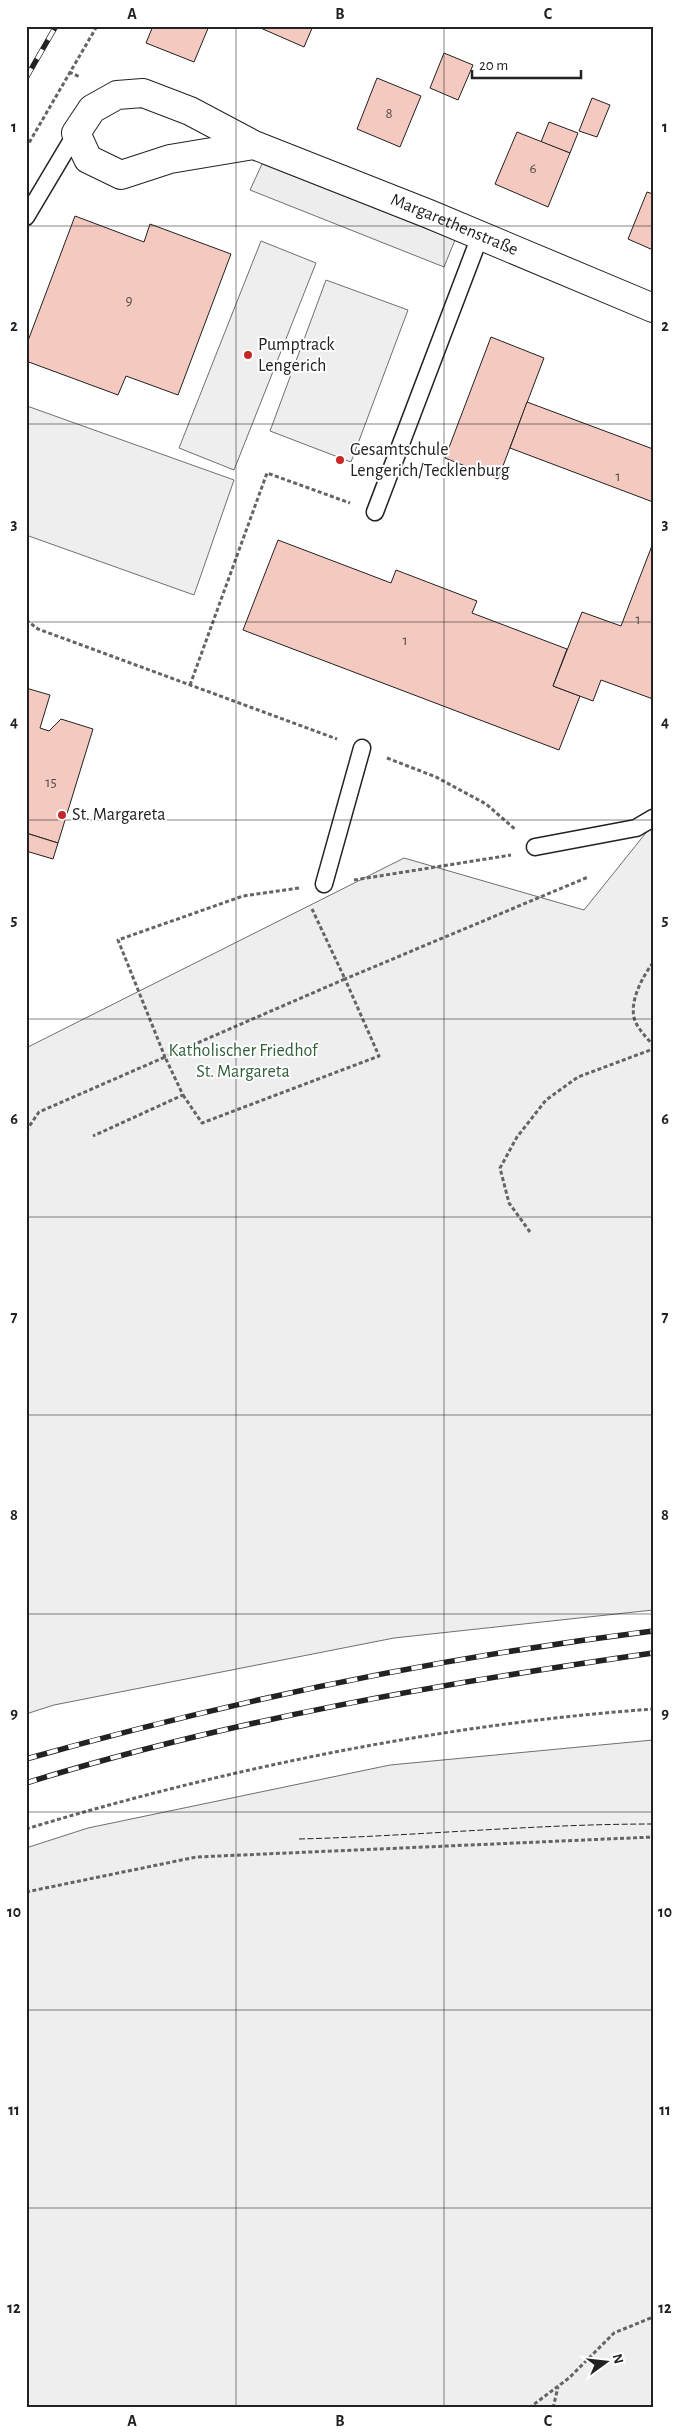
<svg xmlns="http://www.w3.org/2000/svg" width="679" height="2434" font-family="'Alegreya Sans',sans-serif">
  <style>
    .green { fill: #eee; stroke: #6f6f6f }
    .parking { fill: #ededed; stroke: #6f6f6f }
    .building { fill: #f3c9c0; stroke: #222 }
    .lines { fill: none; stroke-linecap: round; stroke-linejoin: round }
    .lane-casing { stroke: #222; stroke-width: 19 }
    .street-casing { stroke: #222; stroke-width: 30 }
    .path { stroke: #646464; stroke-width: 3; stroke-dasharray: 4 2.5; stroke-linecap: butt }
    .lane { stroke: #fff; stroke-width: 16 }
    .street { stroke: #fff; stroke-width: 28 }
    .rail-casing { stroke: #222; stroke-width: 5.5 }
    .rail { stroke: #fff; stroke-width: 4; stroke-dasharray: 11; stroke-linecap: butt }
    .fence { stroke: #222; stroke-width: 1; stroke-dasharray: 6 2.5; stroke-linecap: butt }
    .grid { fill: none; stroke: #222; stroke-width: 1; stroke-opacity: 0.55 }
    .poi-dot { fill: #c62828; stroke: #fff; stroke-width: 2 }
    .labels { text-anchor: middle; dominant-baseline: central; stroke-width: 4; stroke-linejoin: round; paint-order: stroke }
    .number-label { font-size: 15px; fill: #564c4a }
    .street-label { font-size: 18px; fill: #222; stroke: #fff }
    .poi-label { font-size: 18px; fill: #222; stroke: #fff; text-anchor: start }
    .park-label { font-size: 18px; fill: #2f5e38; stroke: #fff }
    .neatline { fill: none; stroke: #222; stroke-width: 2 }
    .grid-label { font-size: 16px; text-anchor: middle; font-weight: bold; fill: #222 }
  </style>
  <rect width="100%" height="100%" fill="#fff"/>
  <g class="green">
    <polygon points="261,241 316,263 234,470 179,448"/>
    <polygon points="326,280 408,310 351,462 270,431"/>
    <polygon points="27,406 234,480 194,595 26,535"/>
    <polygon points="653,824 653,1610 394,1638 54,1705 26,1714 26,1048 404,858 584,910"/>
    <polygon points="653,1740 653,2408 26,2408 26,1848 88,1828 390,1765"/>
  </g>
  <polygon class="parking" points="262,164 455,240 444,267 250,190"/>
  <g class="building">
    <polygon points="153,26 209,26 194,62 146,43"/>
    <polygon points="256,26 313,26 304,47"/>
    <polygon points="444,53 473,65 458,100 430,88"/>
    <polygon points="377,78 421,96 400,147 357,129"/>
    <polygon points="592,98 610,105 597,137 579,131"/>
    <polygon points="549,122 578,133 570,153 541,142"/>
    <polygon points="517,132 570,153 548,207 495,184"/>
    <polygon points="647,192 653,194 653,250 628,239"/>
    <polygon points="75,216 144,242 150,224 231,254 178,395 126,376 118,395 26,361 26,346"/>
    <polygon points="491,337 544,358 498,479 445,458"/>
    <polygon points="527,402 653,449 653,502 510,448"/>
    <polygon points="278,540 391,583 396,570 477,601 472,613 567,649 553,686 580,696 559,750 243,630"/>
    <polygon points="653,543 653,699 601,680 593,701 553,686 582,612 621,626"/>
    <polygon points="26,688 50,695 40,728 49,731 61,719 93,729 58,843 26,833"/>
    <polygon points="26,833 58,843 53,859 26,851"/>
  </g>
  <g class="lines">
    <g class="lane-casing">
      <g id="lane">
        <polyline points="26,217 76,133"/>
        <polyline points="375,512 480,236"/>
        <polyline points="535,847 636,828 653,818"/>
        <polyline points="324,884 362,748"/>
      </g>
    </g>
    <g class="street-casing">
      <g id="street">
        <path id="s1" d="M254,145L170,159L121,175L88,159L76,133L92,109L117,95L143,93L190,111L254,145L429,214L653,308"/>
      </g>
    </g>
    <g class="path">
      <polyline points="69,72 80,77"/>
      <polyline points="26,148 97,26"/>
      <polyline points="26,620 38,629 337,739"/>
      <polyline points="190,685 267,473 350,503"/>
      <polyline points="387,758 436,777 486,804 516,830"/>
      <polyline points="354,880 511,855"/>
      <polyline points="299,888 243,896 118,940 165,1057 345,979 312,909"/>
      <path d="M653,963C642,977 627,1005 636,1023C640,1031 647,1038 653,1045"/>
      <polyline points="183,1095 202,1123 379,1056 345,979 588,877"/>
      <polyline points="26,1131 39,1112 165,1057 183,1095 93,1136"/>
      <polyline points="530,1232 509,1203 500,1168 517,1137 546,1100 578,1077 653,1049"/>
      <path d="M26,1829C227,1768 444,1724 653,1709"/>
      <polyline points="26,1892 196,1857 653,1837"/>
      <polyline points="529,2408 569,2378 614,2333 653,2317"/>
      <polyline points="553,2408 558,2387"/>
    </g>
    <use href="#lane" class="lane"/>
    <use href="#street" class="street"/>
    <g class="rail-casing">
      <g id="rail">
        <polyline points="26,78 56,26"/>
        <path d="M26,1759C231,1701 442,1657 653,1631"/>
        <path d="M26,1783C229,1720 444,1683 653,1653"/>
      </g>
    </g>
    <use href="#rail" class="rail"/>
    <path class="fence" d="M299,1839C417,1836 535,1824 653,1824"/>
  </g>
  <path class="grid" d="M236,26V2408M444,26V2408M26,226H653M26,424H653M26,622H653M26,820H653M26,1019H653M26,1217H653M26,1415H653M26,1614H653M26,1812H653M26,2010H653M26,2208H653"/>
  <g class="poi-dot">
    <circle cx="248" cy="355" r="5"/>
    <circle cx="340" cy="460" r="5"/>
    <circle cx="62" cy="815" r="5"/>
  </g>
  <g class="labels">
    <g class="number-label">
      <text x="389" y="113">8</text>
      <text x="533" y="168">6</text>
      <text x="129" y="300">9</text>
      <text x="618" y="476">1</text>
      <text x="638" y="619">1</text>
      <text x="405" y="640">1</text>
      <text x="51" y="782">15</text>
    </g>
    <g class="street-label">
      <text stroke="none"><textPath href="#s1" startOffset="624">Margarethenstraße</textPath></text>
    </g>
    <g class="poi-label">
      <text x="258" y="345">Pumptrack<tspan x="258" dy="21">Lengerich</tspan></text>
      <text x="350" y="450">Gesamtschule<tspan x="350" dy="21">Lengerich/Tecklenburg</tspan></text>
      <text x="72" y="815">St. Margareta</text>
    </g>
    <g class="park-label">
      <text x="243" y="1051">Katholischer Friedhof<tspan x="243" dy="21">St. Margareta</tspan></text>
    </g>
  </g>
  <rect width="679" height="2434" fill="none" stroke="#ffffff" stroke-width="55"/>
  <g transform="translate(606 2362) rotate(75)" stroke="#ffffff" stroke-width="4" paint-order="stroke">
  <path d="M0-4L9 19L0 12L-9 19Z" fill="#222222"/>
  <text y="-8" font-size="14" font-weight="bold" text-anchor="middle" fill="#222222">N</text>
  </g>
  <path d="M472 70v8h109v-8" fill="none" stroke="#222222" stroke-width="2.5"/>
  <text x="479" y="70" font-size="15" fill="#222222" stroke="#ffffff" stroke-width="4" paint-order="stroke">20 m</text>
  <rect x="28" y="28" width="624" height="2378" class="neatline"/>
  <g class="grid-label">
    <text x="132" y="19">A</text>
    <text x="340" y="19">B</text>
    <text x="548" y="19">C</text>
    <text x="14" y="132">1</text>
    <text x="665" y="132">1</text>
    <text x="14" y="331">2</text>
    <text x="665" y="331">2</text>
    <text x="14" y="529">3</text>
    <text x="665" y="529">3</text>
    <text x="14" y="727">4</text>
    <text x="665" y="727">4</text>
    <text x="14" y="925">5</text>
    <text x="665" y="925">5</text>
    <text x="14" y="1124">6</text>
    <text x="665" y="1124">6</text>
    <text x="14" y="1322">7</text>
    <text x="665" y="1322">7</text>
    <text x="14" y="1520">8</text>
    <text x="665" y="1520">8</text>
    <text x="14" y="1718">9</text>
    <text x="665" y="1718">9</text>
    <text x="14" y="1917">10</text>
    <text x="665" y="1917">10</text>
    <text x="14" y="2115">11</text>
    <text x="665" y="2115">11</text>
    <text x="14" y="2313">12</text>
    <text x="665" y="2313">12</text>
    <text x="132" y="2426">A</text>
    <text x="340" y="2426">B</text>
    <text x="548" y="2426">C</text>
  </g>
</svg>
